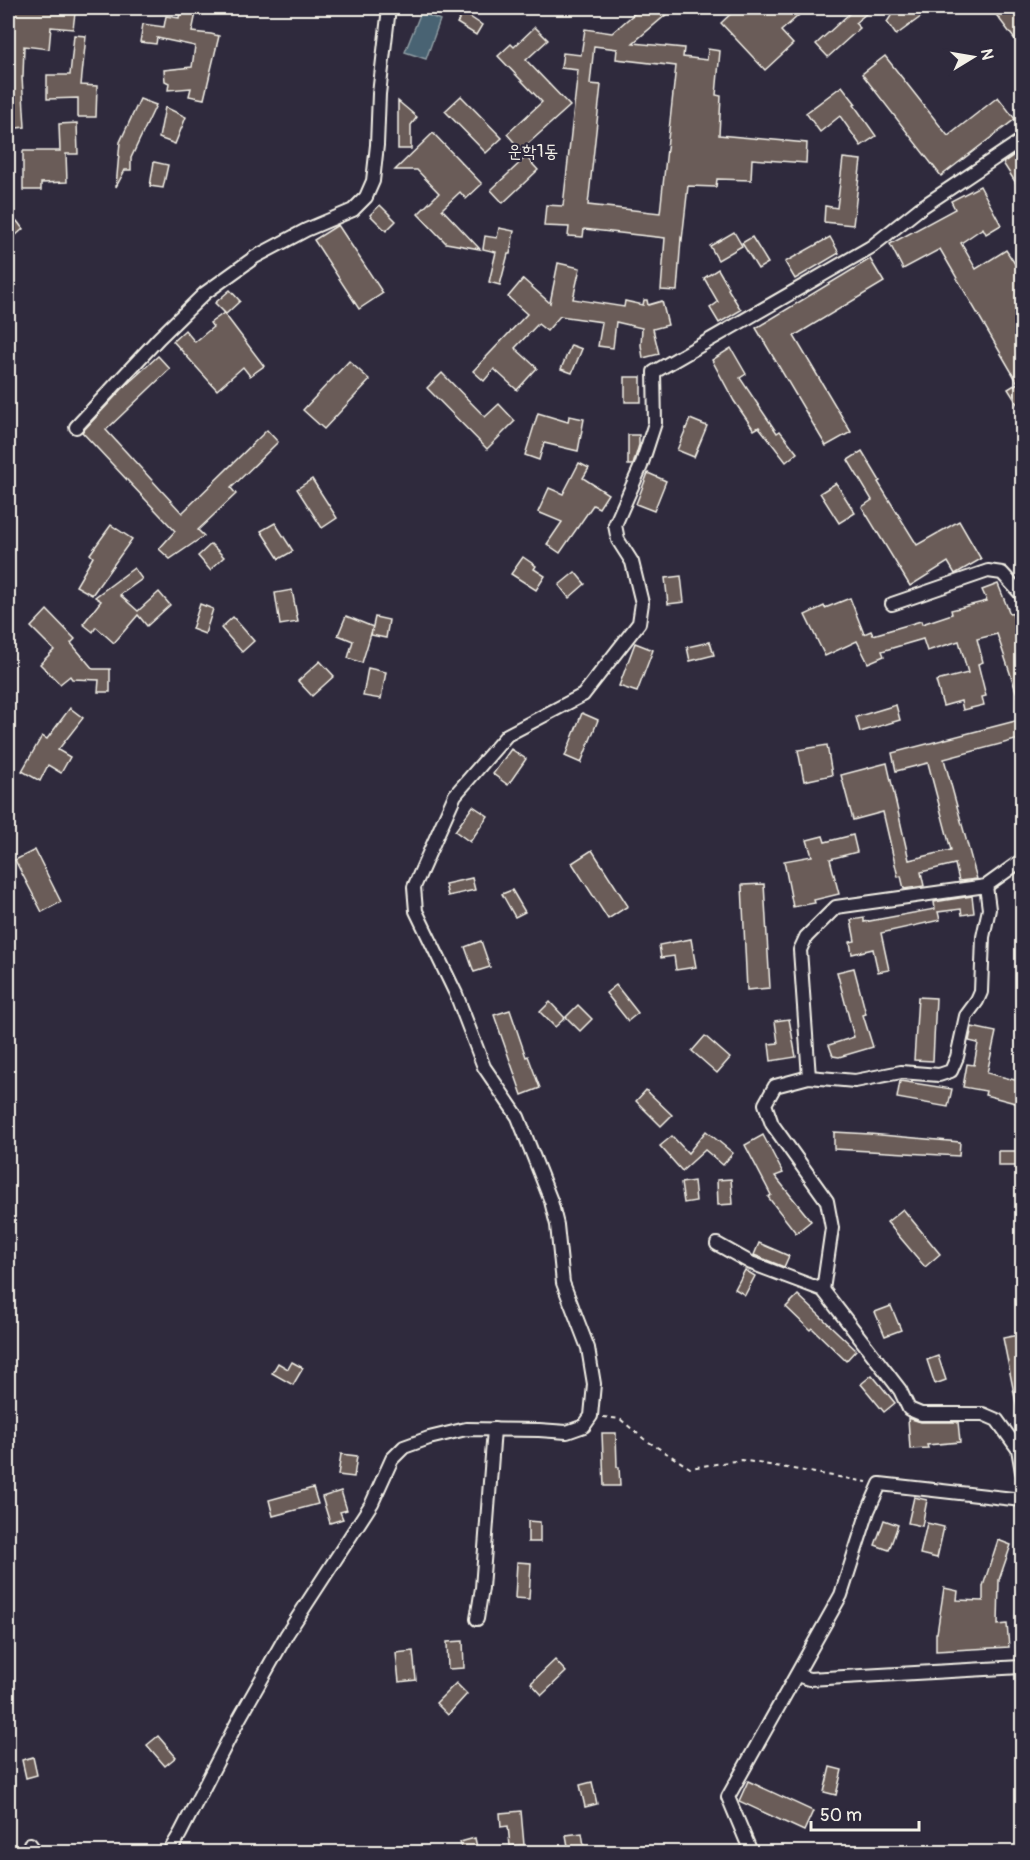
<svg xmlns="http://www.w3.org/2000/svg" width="1030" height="1860" font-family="Pangolin,'Poor Story',sans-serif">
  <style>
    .water { fill: #4a6373; stroke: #8e9ca2; stroke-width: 1.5 }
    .building { fill: #6a5c59; stroke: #f4f1e8; stroke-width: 1.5; fill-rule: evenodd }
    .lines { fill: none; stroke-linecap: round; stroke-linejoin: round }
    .minor-casing { stroke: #f4f1e8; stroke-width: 16 }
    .path { stroke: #f4f1e8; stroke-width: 2; stroke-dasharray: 4.5 4.5; stroke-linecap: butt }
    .minor { stroke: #2f2a3d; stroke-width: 12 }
    .labels { text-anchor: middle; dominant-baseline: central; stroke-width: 4.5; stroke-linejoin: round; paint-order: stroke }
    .quarter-label { font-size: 18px; fill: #f4f1e8; stroke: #2f2a3d }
  </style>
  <rect width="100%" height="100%" fill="#2f2a3d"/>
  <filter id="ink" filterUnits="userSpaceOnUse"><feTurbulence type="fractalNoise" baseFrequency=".0167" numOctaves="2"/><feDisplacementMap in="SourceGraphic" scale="12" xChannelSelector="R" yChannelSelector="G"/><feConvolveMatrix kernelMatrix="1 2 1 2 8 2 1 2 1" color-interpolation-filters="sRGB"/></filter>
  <g filter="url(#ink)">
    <polygon class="water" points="421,12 440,20 426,59 405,52"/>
    <g class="building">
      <polygon points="8,8 75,13 73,29 51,27 49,49 24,46 23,77 22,77 25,127 8,129"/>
      <polygon points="181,8 197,8 192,32 211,34 219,36 204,99 189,96 191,88 168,90 169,83 165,81 164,70 192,67 195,46 157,38 156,44 140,42 143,24 164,27 166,16 179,18"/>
      <path d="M641,8H674L633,43L684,48L683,57L707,60L708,49L720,51L716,95L721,96L719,135L807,143L806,163L752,159L751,180L717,179L716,187L688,186L682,240L681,238L677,291L661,290L665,238L584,229L583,237L568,236L569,227L544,226L546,205L563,206L578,70L561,68L563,53L581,55L585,29L612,33ZM594,46L617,49L616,59L676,66L660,213L588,205L601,85L590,84Z"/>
      <polygon points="737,8 807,8 781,31 793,44 765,70 721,23"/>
      <polygon points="843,8 873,8 855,23 860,28 828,57 816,44 849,14"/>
      <polygon points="896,8 933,8 896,35 887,22"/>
      <polygon points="991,8 1023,8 1023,50"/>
      <polygon points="464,13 482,25 476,35 457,23"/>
      <polygon points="535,27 548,40 526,60 570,106 521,150 507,134 542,102 498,56 511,44 514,47"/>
      <polygon points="74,35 86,36 81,85 97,86 96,117 78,117 78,98 47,99 47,75 70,75"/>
      <polygon points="885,56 948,136 998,97 1015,119 941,176 862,74"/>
      <polygon points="842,86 856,104 854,105 876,136 861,146 840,116 820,132 806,113"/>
      <polygon points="461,96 502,138 486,153 445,111"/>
      <polygon points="140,99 156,105 131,158 131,170 125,170 116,187 120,142"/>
      <polygon points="398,101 417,117 411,125 411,149 398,149"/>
      <polygon points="165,107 186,117 175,144 159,138"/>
      <polygon points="77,123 78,154 66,154 67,182 41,183 41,190 23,190 23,151 60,151 59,124"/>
      <polygon points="433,133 482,184 466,199 460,192 442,209 480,249 446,243 418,214 439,193 417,170 395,170"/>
      <polygon points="1017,153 1023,162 1023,194 1003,163"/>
      <polygon points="526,157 538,170 503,203 491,190"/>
      <polygon points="843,158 861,160 853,225 824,222 825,206 837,208"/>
      <polygon points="154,162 168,165 163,188 150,186"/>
      <polygon points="980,186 1001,225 986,234 983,228 961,243 976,269 1006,250 1023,276 1023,413 1008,389 1018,383 940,249 903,269 890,244 955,209 951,201"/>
      <polygon points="380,205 396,221 386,231 370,215"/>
      <polygon points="17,221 23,229 8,242 8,228"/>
      <polygon points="338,225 383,293 359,309 314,240"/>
      <polygon points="499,228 514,231 510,254 508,254 500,285 489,282 496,252 483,249 485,236 497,238"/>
      <polygon points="734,232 742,246 718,260 710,246"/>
      <polygon points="752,237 768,263 758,269 742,243"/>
      <polygon points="830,237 839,253 795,279 785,262"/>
      <polygon points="870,259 884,282 794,336 851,432 826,446 756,328"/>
      <polygon points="558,263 580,268 573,299 624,307 625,301 643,305 644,300 647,300 648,305 662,301 668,325 653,329 659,354 643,358 641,345 642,328 616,322 613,348 598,346 602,322 560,316 547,331 538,324 515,348 537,368 517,390 494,369 484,381 473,371 527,314 508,297 523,279 550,303"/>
      <polygon points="718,269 729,288 728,289 741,310 719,323 710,308 718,302 704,278"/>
      <polygon points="230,290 240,301 226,314 215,303"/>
      <polygon points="224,313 264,366 250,376 243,367 217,390 173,341 185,330 195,342 213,327 210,323"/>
      <polygon points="571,345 582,349 572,373 561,369"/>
      <polygon points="731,348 746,374 740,378 777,433 780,431 797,453 786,462 759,427 754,430 734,401 712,360"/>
      <polygon points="158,356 170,369 106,430 182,513 267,430 278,442 231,488 236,494 198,530 204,536 170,559 159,549 175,531 82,432 125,386"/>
      <polygon points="349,361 370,380 324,429 303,410"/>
      <polygon points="442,373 485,417 499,404 515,421 487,449 427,388"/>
      <rect x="625" y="377" width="16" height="25"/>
      <polygon points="538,413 568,422 569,416 584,419 578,451 544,443 539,460 525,455"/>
      <polygon points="690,419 707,426 694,457 677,450"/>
      <polygon points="628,435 639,435 639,445 633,465 628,465"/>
      <polygon points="862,451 880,481 878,482 917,545 959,521 981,559 955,574 948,562 910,586 862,507 872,500 848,460"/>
      <polygon points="579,463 589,468 583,478 608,494 599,508 593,505 560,553 547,544 562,522 538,512 549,488 563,494"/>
      <polygon points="648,473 666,481 654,511 636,504"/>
      <polygon points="312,479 337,518 322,528 297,489"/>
      <polygon points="836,483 855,513 839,523 820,493"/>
      <polygon points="275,523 293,551 279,559 261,531"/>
      <polygon points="111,525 132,539 92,595 76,586 93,557 90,554"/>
      <polygon points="211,544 224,557 210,570 198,556"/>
      <polygon points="523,557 536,566 534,569 545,576 536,590 511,574"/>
      <polygon points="134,568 142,579 120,595 138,611 159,592 170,605 147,626 138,615 114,643 96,627 93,632 83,624 101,601 95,597"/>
      <polygon points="575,572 585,584 569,598 559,585"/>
      <polygon points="681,576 684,602 668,604 665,578"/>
      <polygon points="998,584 1010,614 1012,613 1023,645 1023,703 1020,703 997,634 977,639 983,662 978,664 986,696 982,697 984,705 963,710 961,701 943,706 936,681 968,673 959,641 927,651 923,639 882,651 884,656 868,663 857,641 825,656 805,615 824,606 825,608 850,598 864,634 871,631 873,635 921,621 922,624 952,614 951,610 987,601 982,590"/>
      <polygon points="292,590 298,622 280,625 275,593"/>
      <polygon points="200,604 213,609 205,634 192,629"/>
      <polygon points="47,610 75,639 71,643 93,669 110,669 110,692 98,692 99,680 72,679 70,676 60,684 40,664 54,650 31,627"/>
      <polygon points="346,616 373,627 362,663 348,658 353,641 338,635"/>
      <polygon points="233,617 254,641 242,652 221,628"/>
      <polygon points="375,617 389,620 386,638 371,635"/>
      <polygon points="710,642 714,655 690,661 687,647"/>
      <polygon points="635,643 653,650 637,692 619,686"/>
      <polygon points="320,661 334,676 312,696 298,681"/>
      <polygon points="368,668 386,672 381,699 363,696"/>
      <polygon points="896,705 900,720 860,732 856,717"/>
      <polygon points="70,708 83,718 58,750 70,757 61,773 48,765 40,781 22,771 42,736 47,739"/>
      <polygon points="582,713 598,720 581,763 565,756"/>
      <polygon points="1023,719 1023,738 944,759 977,879 959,881 955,864 921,872 924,886 904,889 901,876 898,877 883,812 853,820 841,775 887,763 909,860 951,850 928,763 896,771 892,753"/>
      <polygon points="827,745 832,775 804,781 798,750"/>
      <polygon points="511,749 526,759 508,785 493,774"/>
      <polygon points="473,806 488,816 470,842 455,831"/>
      <polygon points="853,835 857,852 830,859 839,894 814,900 815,903 793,907 784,861 812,856 807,840 823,836 825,842"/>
      <polygon points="35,850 61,902 42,912 15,860"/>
      <polygon points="592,850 628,906 608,919 572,863"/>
      <polygon points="472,878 475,890 448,896 445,884"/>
      <polygon points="764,884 770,988 747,990 742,885"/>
      <polygon points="512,890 525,912 515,917 502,894"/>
      <polygon points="972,896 974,913 962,915 961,909 938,912 940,920 881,933 889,970 878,972 873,949 852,954 850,942 855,941 851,920 864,918 864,922 935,909 934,902"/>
      <polygon points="691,939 696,967 676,970 674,956 661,958 659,945"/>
      <polygon points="481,941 490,967 474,972 465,947"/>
      <polygon points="854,968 866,1014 863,1015 873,1047 839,1057 833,1056 829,1045 854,1037 837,972"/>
      <polygon points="616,985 638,1013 628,1021 606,993"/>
      <polygon points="918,997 936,998 933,1061 914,1060"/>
      <polygon points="550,1002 565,1018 555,1027 540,1012"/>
      <polygon points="578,1005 592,1019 580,1031 566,1017"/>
      <polygon points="510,1010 526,1057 528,1056 540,1088 522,1095 494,1015"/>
      <polygon points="789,1019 796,1057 771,1061 769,1044 778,1043 775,1021"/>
      <polygon points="972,1027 996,1032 987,1073 1023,1082 1019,1104 985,1095 986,1091 963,1087 967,1064 974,1065 978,1043 969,1041"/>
      <polygon points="705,1036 730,1058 717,1073 692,1051"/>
      <polygon points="900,1081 952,1089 948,1107 897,1098"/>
      <polygon points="646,1090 672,1115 661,1126 636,1101"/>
      <polygon points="706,1131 733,1153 723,1165 705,1150 682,1171 660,1146 672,1136 688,1153"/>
      <polygon points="834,1132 870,1134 960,1142 959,1156 834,1149"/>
      <polygon points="763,1135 783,1173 775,1176 811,1221 796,1233 768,1197 771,1195 745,1145"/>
      <rect x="998" y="1151" width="25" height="15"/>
      <polygon points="731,1179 733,1204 718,1205 717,1180"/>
      <polygon points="694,1181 696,1201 684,1203 681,1183"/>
      <polygon points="903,1209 940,1254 925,1267 887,1222"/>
      <polygon points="759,1243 789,1256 784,1267 754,1255"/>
      <polygon points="745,1270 755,1276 745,1295 735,1289"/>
      <polygon points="798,1295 856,1350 846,1361 812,1328 810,1330 786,1307"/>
      <polygon points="891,1306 901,1330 885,1336 875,1312"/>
      <polygon points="1023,1334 1023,1407 1017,1408 1003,1338"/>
      <polygon points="938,1356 946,1380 935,1384 927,1360"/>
      <polygon points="292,1362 303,1368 293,1385 272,1373 278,1363 288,1369"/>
      <polygon points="872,1375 895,1403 884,1412 861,1384"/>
      <polygon points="908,1418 921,1422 958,1422 960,1442 927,1445 928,1448 910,1449"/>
      <polygon points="602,1433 616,1433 617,1467 619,1467 620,1486 604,1486"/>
      <polygon points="341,1454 357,1456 354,1477 338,1475"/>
      <polygon points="313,1488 318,1504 273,1516 269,1500"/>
      <polygon points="341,1491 347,1510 340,1512 343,1519 330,1523 322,1497"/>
      <polygon points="914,1497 927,1500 922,1526 908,1523"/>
      <polygon points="884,1520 898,1525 889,1550 875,1545"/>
      <polygon points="528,1521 540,1522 540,1542 528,1542"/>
      <polygon points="927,1523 944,1527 937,1558 920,1554"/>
      <polygon points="998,1540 1011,1545 999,1580 998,1625 1007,1624 1009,1647 936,1651 936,1633 937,1633 944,1588 958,1591 957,1600 983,1601 983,1586"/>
      <polygon points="517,1562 531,1563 529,1599 515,1598"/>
      <polygon points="463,1641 464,1668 448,1669 447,1642"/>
      <polygon points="413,1651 416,1680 399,1682 396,1653"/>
      <polygon points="555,1660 566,1672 542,1695 531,1683"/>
      <polygon points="456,1683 467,1694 448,1715 436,1703"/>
      <polygon points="158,1736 176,1757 165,1766 147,1745"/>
      <polygon points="33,1757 37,1775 26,1778 22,1760"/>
      <polygon points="830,1767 842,1770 836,1795 824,1792"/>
      <polygon points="748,1781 813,1811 804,1831 739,1801"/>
      <polygon points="592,1782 597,1804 585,1807 580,1785"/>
      <polygon points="521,1811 524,1845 510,1846 508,1826 501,1827 500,1813"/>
      <polygon points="582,1833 585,1852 569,1852 566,1835"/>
      <polygon points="475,1838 478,1852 462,1852 460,1842"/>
    </g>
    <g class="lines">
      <g class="minor-casing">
        <g id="minor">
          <polyline points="76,427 159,338 205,293 255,257 306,230 353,210 366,197 373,181 377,145 379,94 389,8"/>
          <polyline points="892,604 988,571 1002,573 1022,595"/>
          <polyline points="809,1077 800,950 806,937 836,907 986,886 1022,860"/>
          <polyline points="717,1244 751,1263 823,1290 900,1390 909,1409 921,1414 983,1414 997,1420 1018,1449 1022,1472"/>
          <polyline points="823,1290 832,1228 827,1201 772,1124 765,1104 775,1086 809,1077 855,1081 901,1072 939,1075 951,1071 957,1057 966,1016 977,1001 981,992 983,937 989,909 986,886"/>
          <polyline points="477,1619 482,1588 494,1429"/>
          <polyline points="797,1675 809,1679 1021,1667"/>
          <polyline points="30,1844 36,1852"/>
          <polyline points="169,1852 180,1834 239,1719 287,1634 372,1503 392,1459 404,1447 429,1438 466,1429 539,1430 567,1432 584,1426 591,1416 594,1384 588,1348 563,1283 557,1225 551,1201 518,1117 484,1067 456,994 416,911 414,887 455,795 507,735 583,695 639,623 642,603 632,562 618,540 615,525 641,466 655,423 654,372 871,247 919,209 1022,140"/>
          <polyline points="751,1852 728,1797 841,1595 868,1511 880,1484 1022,1500"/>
        </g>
      </g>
      <polyline class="path" points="603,1417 620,1419 644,1439 690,1468 741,1460 867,1482"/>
      <use href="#minor" class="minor"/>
    </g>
  </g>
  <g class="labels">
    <g class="quarter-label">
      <text x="533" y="151">운학1동</text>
    </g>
  </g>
  <rect width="1030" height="1860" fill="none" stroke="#2f2a3d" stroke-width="30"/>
  <rect x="15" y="15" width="1000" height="1830" fill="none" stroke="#f4f1e8" stroke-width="2" filter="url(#ink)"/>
  <g transform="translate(973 57) rotate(79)" stroke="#2f2a3d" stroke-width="4.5" paint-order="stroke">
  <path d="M0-4.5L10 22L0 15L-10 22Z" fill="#f4f1e8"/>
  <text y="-9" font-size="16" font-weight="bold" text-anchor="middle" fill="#f4f1e8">N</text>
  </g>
  <path d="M811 1821v9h108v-9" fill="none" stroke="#f4f1e8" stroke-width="3"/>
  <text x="820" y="1821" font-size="18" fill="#f4f1e8" stroke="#2f2a3d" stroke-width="4.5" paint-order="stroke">50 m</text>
</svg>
